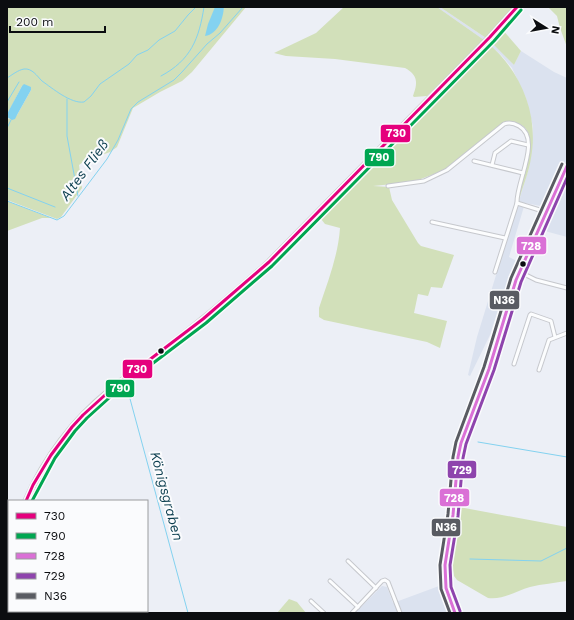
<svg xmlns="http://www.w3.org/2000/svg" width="574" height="620" font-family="'Work Sans',sans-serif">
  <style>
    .built { fill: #dbe2ef }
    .green { fill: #d2e0ba }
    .water { fill: #83d2f0 }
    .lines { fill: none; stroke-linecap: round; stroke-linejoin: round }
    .stream { stroke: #83d2f0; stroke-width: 1 }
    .minor-casing { stroke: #c6c8cd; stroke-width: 5 }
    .secondary-casing { stroke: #c6c8cd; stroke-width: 6 }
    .primary-casing { stroke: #c7c9cc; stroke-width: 7 }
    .minor { stroke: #fcfdfe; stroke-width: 3 }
    .secondary { stroke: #fcfdfe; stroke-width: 4.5 }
    .primary { stroke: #e7e9e3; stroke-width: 5 }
    .bus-1-casing { stroke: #fafbfd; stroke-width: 6 }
    .bus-2-casing { stroke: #fafbfd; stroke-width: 6 }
    .bus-3-casing { stroke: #fafbfd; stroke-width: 6 }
    .bus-4-casing { stroke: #fafbfd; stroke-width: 6 }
    .bus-5-casing { stroke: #fafbfd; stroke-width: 6 }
    .bus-1 { stroke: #e5007d; stroke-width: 3 }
    .bus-2 { stroke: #00a651; stroke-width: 3 }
    .bus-3 { stroke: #da70d6; stroke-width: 3 }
    .bus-4 { stroke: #8e44ad; stroke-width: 3 }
    .bus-5 { stroke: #595b62; stroke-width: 3 }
    .bus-dot { fill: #0b0d10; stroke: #fafbfd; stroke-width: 1.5 }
    .labels { text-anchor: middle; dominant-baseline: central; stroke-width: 4; stroke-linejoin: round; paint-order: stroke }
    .water-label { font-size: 14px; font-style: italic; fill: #0a3d4e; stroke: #fafbfd }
    .line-badge { stroke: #fafbfd; stroke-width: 1.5 }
    .badge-label { font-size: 11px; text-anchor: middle; font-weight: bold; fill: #fff }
  </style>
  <rect width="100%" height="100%" fill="#eceff6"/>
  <g class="built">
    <polygon points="437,7 440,7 486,38 502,52 514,65 521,51 554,72 567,78 567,163 546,207 525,203 509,257 519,262 511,284 508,285 502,297 490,335 470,376 468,375 477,337 529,168 533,127 526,98 512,68 501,55 484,40"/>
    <polygon points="567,174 567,237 541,230"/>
    <polygon points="382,586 387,587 393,603 439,586 440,593 448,613 355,613"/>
  </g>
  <g class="green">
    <polygon points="7,7 215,7 215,8 223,11 224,7 246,7 192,72 182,81 160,92 133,108 117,147 110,152 83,162 79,165 82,188 61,217 57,219 7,200 7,117 9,119 17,115 31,90 30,87 22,86 7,115"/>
    <path d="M344,7H437L484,40L427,96L414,97L413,96C418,83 418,75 405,68L335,59L286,56L274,53L316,33Z"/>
    <polygon points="440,7 514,7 486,38"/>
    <polygon points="548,7 567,7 567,47 560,28 557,16"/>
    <polygon points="502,29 521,51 514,65 490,41"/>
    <path d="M488,43C521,72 539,114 531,158C529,172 523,186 519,200C517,194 520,187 522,182C526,167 537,137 523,126C519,123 513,122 508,121L497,127L447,169L413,182L373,186L389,187L392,200L418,243L421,246L454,255L442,288L431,287L428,296L418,294L414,313L447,321L440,348L427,342L324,320L319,317V308C328,281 338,256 340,228L325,224L321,219C325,204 341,193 352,182L355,181L356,177Z"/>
    <polygon points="7,201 51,218 42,218 7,231"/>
    <polygon points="522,275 525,278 521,283 520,291 499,362 489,379 467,436 461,462 457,507 455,509 460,458 463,443 488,378 518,281 520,276"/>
    <path d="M459,507L567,527V581C555,583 542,584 530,587C516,591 503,600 488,598L457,580L454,576L451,559Z"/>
    <polygon points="289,599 297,602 306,613 277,613"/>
  </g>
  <g class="water">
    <path d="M215,7H224C223,19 218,34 205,36L208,24Z"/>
    <polygon points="24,84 31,87 31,90 17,115 15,119 12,120 7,117 7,114 22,86"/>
  </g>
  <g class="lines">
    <g class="stream">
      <path d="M161,76C191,60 199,39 204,7"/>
      <path d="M7,78C12,75 18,70 24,69C32,68 37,76 42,81C52,88 71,104 84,102L91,96L100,84L129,64L137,55L148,50L159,40L175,31L188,15L196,7"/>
      <polyline points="67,99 67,136 78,196"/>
      <polyline points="7,102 19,82"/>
      <polyline points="7,128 11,120"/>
      <polyline points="7,188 55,207"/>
      <polyline points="7,201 57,220 64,216 107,159 118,140 131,109 138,102 174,80 182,72 207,44 220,33 243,7"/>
      <polyline points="126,384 188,613"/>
      <polyline points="478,442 567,457"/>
      <polyline points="470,559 541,561 567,548"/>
    </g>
    <g class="minor-casing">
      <g id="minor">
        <polyline points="474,161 523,173"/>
        <polyline points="492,165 495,153 511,141 528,145"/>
        <path d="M388,186L424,181L447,170L504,124C509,122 514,123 519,126C542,139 516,182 517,203L495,272"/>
        <polyline points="517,203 546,212"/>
        <polyline points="432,222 505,238"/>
        <polyline points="520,272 536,280 567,288"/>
        <polyline points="514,364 530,315 531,314 551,321 555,337"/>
        <polyline points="539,370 549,340 567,333"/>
        <polyline points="348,561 376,588"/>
        <polyline points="330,581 358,607"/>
        <polyline points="311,601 324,613"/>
        <polyline points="352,613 382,581 385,580 388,582 400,613"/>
      </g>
    </g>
    <g class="secondary-casing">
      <polyline id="secondary" points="455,613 446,588 445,565 453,515 458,457 461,443 489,369 516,280 567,166"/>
    </g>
    <g class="primary-casing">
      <g id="primary">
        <path d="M26,501C44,459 73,420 109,391C126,376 145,365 162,351C199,323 235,293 269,262L490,37L517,7"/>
        <polyline points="7,541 9,538"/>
      </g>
    </g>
    <use href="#minor" class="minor"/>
    <use href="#secondary" class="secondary"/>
    <use href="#primary" class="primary"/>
    <g class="bus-1-casing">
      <polyline id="bus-1" points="26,501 33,485 51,455 72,427 83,415 115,386 203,319 269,262 490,37 517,7"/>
    </g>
    <g class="bus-2-casing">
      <polyline id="bus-2" points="32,501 55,458 75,431 87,418 119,389 206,323 272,266 494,41 521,10"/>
    </g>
    <g class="bus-3-casing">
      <polyline id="bus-3" points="455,613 446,588 445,565 453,515 458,457 461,443 489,369 516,280 567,166"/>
    </g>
    <g class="bus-4-casing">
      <polyline id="bus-4" points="460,611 451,587 450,565 458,516 463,458 466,444 494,370 521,282 567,178"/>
    </g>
    <g class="bus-5-casing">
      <polyline id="bus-5" points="450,613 441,589 440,565 448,514 453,457 456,442 484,367 511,278 562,164"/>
    </g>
    <use href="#bus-1" class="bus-1"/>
    <use href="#bus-2" class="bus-2"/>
    <use href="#bus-3" class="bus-3"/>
    <use href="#bus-4" class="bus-4"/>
    <use href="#bus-5" class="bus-5"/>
  </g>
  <g class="bus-dot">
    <circle cx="523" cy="264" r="3.5"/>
    <circle cx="161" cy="351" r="3.5"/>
  </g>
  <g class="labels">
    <g class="water-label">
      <text transform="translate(84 170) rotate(-54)">Altes Fließ</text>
      <text transform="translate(167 496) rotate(75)">Königsgraben</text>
    </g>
  </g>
  <g class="line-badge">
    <rect x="380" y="124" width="31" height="19" rx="4" fill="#e5007d"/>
    <rect x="364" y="148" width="31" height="19" rx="4" fill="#00a651"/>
    <rect x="516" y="236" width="31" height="19" rx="4" fill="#da70d6"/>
    <rect x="489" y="290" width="31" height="20" rx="4" fill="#595b62"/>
    <rect x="122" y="359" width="31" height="20" rx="4" fill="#e5007d"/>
    <rect x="105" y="379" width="30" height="19" rx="4" fill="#00a651"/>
    <rect x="447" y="460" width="30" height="19" rx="4" fill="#8e44ad"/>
    <rect x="439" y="488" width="31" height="19" rx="4" fill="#da70d6"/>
    <rect x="431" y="518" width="30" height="19" rx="4" fill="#595b62"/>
  </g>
  <g class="badge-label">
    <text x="396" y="137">730</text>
    <text x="379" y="161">790</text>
    <text x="531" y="250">728</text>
    <text x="504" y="304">N36</text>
    <text x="137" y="373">730</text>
    <text x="120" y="392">790</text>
    <text x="462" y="474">729</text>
    <text x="454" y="502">728</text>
    <text x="446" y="531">N36</text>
  </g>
  <rect width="574" height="620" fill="none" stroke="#0b0d10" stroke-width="16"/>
  <rect x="8" y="500" width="140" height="112" fill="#fafbfd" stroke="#9a9c9e"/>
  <rect x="16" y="513" width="20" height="6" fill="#e5007d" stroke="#9a9c9e"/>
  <text x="44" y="520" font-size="12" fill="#0b0d10">730</text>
  <rect x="16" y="533" width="20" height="6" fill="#00a651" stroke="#9a9c9e"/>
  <text x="44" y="540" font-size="12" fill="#0b0d10">790</text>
  <rect x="16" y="553" width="20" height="6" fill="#da70d6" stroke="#9a9c9e"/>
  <text x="44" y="560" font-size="12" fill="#0b0d10">728</text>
  <rect x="16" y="573" width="20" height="6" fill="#8e44ad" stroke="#9a9c9e"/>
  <text x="44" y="580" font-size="12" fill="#0b0d10">729</text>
  <rect x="16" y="593" width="20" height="6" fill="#595b62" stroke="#9a9c9e"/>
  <text x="44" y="600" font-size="12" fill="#0b0d10">N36</text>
  <g transform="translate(546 28) rotate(101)" stroke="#fafbfd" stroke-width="3" paint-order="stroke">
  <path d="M0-3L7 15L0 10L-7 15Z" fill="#0b0d10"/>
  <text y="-6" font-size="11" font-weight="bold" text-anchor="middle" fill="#0b0d10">N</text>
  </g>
  <path d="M10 26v6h95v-6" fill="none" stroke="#0b0d10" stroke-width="2"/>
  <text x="16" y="26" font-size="12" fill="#0b0d10" stroke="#fafbfd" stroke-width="3" paint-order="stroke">200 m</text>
</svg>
